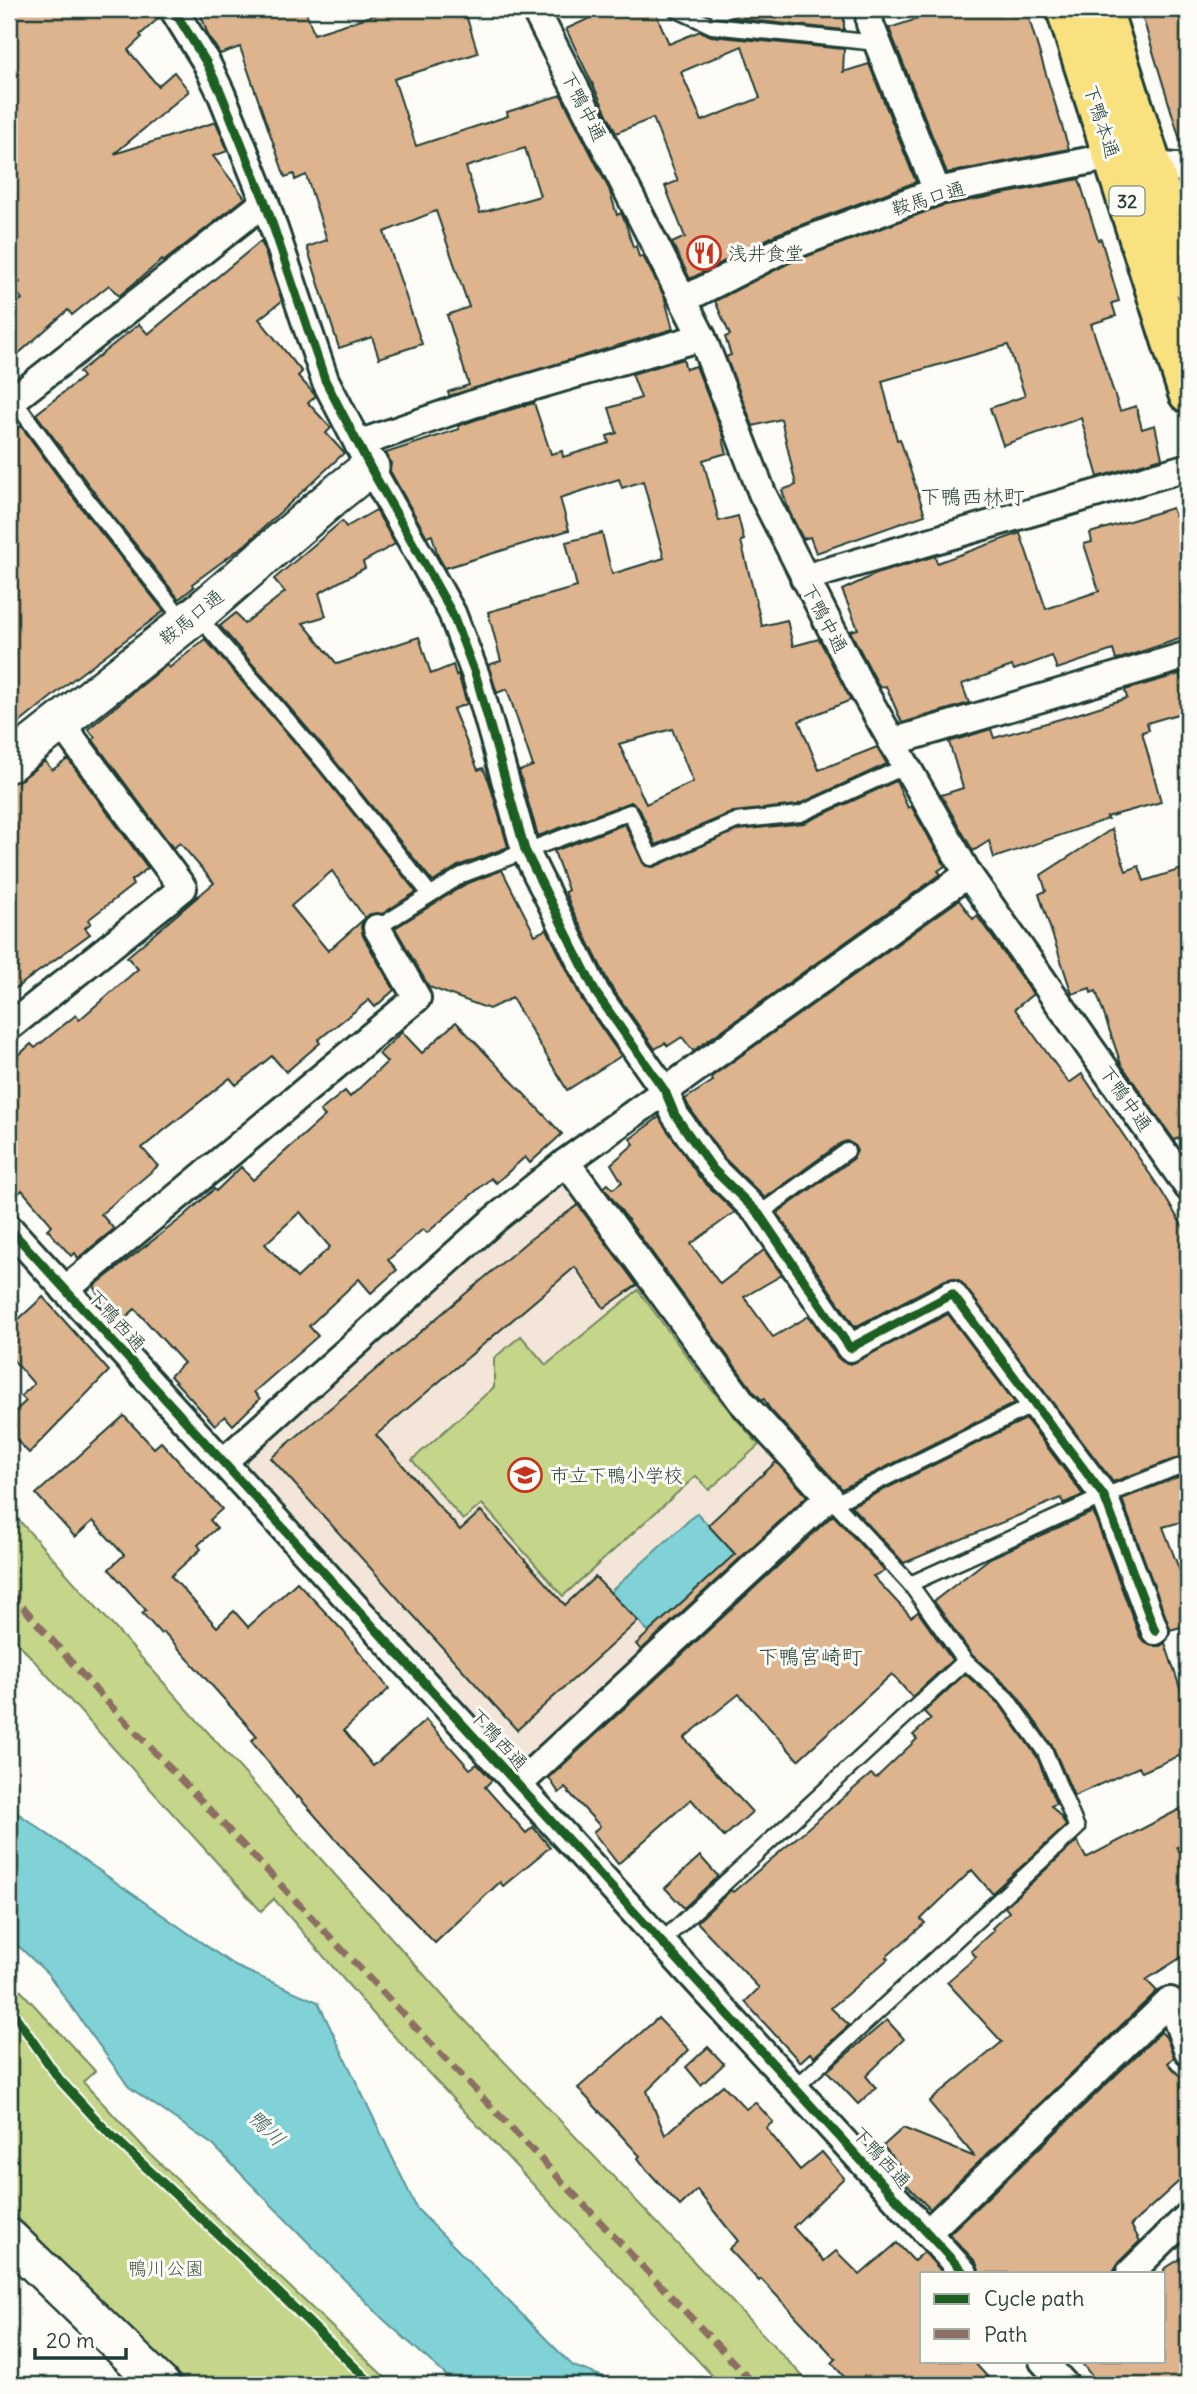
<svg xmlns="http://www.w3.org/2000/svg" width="1197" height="2394" font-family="Delius,'Klee One',sans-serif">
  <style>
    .built { fill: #f3e6d8 }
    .green { fill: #c5d68a; stroke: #728a5f; stroke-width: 2 }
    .water { fill: #81d2d7; stroke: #5a9696; stroke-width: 2 }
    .building { fill: #ddb48e; stroke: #1f3d34; stroke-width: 2; fill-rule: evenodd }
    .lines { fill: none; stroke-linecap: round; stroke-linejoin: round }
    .lane-casing { stroke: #1f3d34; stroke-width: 19 }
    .street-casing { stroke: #1f3d34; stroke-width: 32 }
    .secondary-casing { stroke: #1f3d34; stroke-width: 42 }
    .primary-casing { stroke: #1f3d34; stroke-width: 44 }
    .lane { stroke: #fdfcf7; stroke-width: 14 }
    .street { stroke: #fdfcf7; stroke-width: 26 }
    .secondary { stroke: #fdfcf7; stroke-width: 37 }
    .primary { stroke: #fae180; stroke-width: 38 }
    .quiet { stroke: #8d6e63; stroke-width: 7; stroke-dasharray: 14 7; stroke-linecap: butt }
    .cycleway-casing { stroke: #fdfcf7; stroke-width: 13 }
    .cycleway { stroke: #1b5e20; stroke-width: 9 }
    .labels { text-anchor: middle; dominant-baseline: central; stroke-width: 6; stroke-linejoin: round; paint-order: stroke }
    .shield { fill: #fdfcf7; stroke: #62766e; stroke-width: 2 }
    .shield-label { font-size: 18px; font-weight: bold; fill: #1f3d34 }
    .street-label { font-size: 19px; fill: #1f3d34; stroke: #fdfcf7 }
    .poi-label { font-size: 19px; fill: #1f3d34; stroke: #fdfcf7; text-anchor: start }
    .park-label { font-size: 19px; fill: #405c45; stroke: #fdfcf7 }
    .neighbourhood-label { font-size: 21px; fill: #1f3d34; stroke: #fdfcf7 }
    .water-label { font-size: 21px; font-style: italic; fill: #38625d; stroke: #fdfcf7 }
  </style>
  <rect width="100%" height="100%" fill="#fdfcf7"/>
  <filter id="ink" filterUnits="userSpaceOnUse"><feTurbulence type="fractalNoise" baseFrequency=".0143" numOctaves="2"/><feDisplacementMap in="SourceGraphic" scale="14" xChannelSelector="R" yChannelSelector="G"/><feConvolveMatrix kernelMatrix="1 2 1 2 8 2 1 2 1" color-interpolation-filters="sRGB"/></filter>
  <g filter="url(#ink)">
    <polygon class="built" points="566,1174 812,1490 812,1499 524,1767 512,1767 238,1460"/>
    <g class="green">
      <polygon points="638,1290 711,1389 759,1445 709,1490 696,1476 563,1596 482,1504 463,1520 412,1460 494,1387 494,1358 521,1336 546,1365"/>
      <polygon points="9,1509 460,2015 811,2385 721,2385 377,2018 274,1899 261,1911 9,1633"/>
      <polygon points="9,1978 95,2071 83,2082 148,2152 393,2385 190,2385 117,2319 9,2209"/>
    </g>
    <g class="water">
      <polygon points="697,1513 735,1554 649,1632 610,1592"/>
      <polygon points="9,1807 235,1966 318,2002 417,2209 573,2366 626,2385 457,2385 383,2319 213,2145 129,2087 48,1974 9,1937"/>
    </g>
    <g class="building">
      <polygon points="9,9 157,9 160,17 140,35 142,37 128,50 158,86 174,72 189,91 114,154 216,122 228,151 213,156 245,198 163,262 162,260 119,296 109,285 72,315 68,310 9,362 9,309 22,299 13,288 20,282 9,268"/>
      <path d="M199,9H305L314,34L393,9H464L478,53L394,79L416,146L508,116L507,112L561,95L609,189L617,215L621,213L625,221L633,247L636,246L639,257L643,256L664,296L673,329L449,396L448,392L469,385L447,315L469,307L436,211L384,232L422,344L379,358L372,337L339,348L307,247L327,240L306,175L295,180L294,174L285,177L240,47L220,54L208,35ZM525,148L540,196L480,213L466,167Z"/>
      <path d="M610,9H654L669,44L700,31L711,36L844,49L843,72L869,64L916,182L777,234L690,279L672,243L685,237L665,186L678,181L653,118L616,133L566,29ZM742,46L760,98L702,121L681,72Z"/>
      <polygon points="753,9 844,9 844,30 730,18"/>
      <polygon points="948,9 1026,9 1069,149 947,173 889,28"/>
      <polygon points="1140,9 1188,9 1188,145 1182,146"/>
      <polygon points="1079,179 1098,240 1101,239 1119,301 1112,303 1116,316 1091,324 1120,411 1136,406 1142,429 1155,425 1162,458 1098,477 1081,418 1003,445 990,408 1025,396 1008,345 882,381 897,440 900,439 925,515 816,553 810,537 803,539 789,511 782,490 796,485 781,419 753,426 726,357 731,355 725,337 730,335 715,301 789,263 941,206"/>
      <polygon points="261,241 282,301 259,319 302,372 298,376 316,396 308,403 331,428 326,433 344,453 246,544 192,584 194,587 179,599 97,496 36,414 83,377 79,372 139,324 148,334"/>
      <path d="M683,359L686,369L696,366L725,440H723L727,453L703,460L719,521L738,516L744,540L741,541L762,626L787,620L793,646L819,639L851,700L799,721L819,770L877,747L887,764L797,805L733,812L656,845L639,808L631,802L538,836L519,771L533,766L507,689L497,693L488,665L501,661L488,612L577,587L566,542L602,533L612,574L664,558L643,481L622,488L619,479L560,498L569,530L445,568L438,556L432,535L427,537L390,471L391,463L386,453L459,429L458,426L478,419L534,403L551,454L562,451L563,457L609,443L607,436L617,433L609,408L641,398L632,374ZM672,729L693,782L646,804L619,744Z"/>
      <polygon points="21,426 81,508 164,611 71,681 17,725 20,728 9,736 9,427 17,428"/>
      <polygon points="1172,508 1175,516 1184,513 1188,527 1188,636 1116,660 1113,650 1057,669 1052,656 1014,670 1012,666 962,684 969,703 902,723 886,686 880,688 850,631 858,629 842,590 876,574 935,556 937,563 1020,533 1046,609 1099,591 1084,544 1092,542 1090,533"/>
      <polygon points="376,510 395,544 363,562 365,568 319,593 326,616 303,623 337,664 419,637 431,674 453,665 456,675 458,674 467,704 453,709 478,770 483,768 489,781 508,847 458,866 433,882 330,755 220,626 236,613 244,624 285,592 274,579 342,521 346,527"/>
      <polygon points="205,639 316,767 416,892 382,914 370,914 365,918 332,871 291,906 328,951 363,920 361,927 363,936 394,990 375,1007 369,1000 318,1040 320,1043 286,1072 272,1056 236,1085 230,1078 142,1148 158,1166 101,1214 114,1229 78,1258 75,1253 71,1256 47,1229 52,1225 22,1190 19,1193 9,1180 9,1064 31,1044 35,1048 76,1015 79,1020 138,969 127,957 214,883 180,843 173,848 93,740 95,738 88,729 167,665 169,668"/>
      <polygon points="1180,674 1188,702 1188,711 1147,723 1149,730 1142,732 1161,802 1107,817 1108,819 994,858 989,841 973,851 941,795 963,788 949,742 991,729 994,738 1074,715 1127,698 1125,690"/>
      <polygon points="68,759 148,868 131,881 133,885 88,920 91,923 85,928 90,934 9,993 9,783 22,779 45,761 52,770"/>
      <polygon points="896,781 908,808 911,806 945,866 938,871 941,874 693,1051 682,1037 668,1046 665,1043 655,1049 610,985 572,909 565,892 568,890 554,851 625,824 643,863 646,866 654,867 738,830 804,823"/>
      <polygon points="1112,829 1126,871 1139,866 1144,881 1188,867 1188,1134 1174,1140 1121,1064 1096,991 1091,993 1090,988 1072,994 1039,894 1046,891 1041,875"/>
      <polygon points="502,870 535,935 547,929 582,1000 621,1056 567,1090 512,998 489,1009 429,987 395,928 466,884"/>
      <polygon points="959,900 973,919 977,916 1033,994 1015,1009 1069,1083 1082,1074 1160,1189 1188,1235 1188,1454 1113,1482 959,1280 952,1278 945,1280 855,1327 777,1213 853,1159 857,1151 854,1145 847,1141 841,1143 765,1198 725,1159 689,1107 685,1099 713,1081 711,1077"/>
      <path d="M456,1022L562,1134L530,1163L525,1157L496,1183L491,1178L427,1233L423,1229L388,1260L397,1270L371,1293L359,1279L309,1326L318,1336L254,1392L260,1399L233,1425L225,1416L215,1425L170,1376L184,1363L135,1309L118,1324L111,1316L94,1286L183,1217L214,1189L216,1191L241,1167L253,1180L325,1116L320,1111L345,1091L350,1097L387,1062L379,1054L402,1032L422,1053ZM300,1212L330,1247L297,1278L265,1244Z"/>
      <polygon points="659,1117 700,1178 735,1212 691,1244 720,1284 764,1250 782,1275 744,1297 773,1337 809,1316 837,1357 843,1362 851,1364 948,1314 1015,1403 842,1489 769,1408 764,1399 762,1400 754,1392 604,1187 608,1184 613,1189 622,1182 611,1164 634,1144 630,1139"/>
      <polygon points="578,1205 637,1285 604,1308 575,1267 376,1435 460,1530 481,1511 565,1605 595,1577 638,1621 517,1730 271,1458 529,1240"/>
      <polygon points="43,1297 109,1371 29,1453 9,1432 9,1417 26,1401 21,1396 34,1384 9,1355 9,1328"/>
      <polygon points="124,1416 154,1448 161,1442 222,1509 210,1520 217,1528 198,1545 201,1549 171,1576 217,1627 234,1611 248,1627 297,1582 343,1631 389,1689 344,1730 373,1766 426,1720 470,1769 477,1764 492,1780 485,1787 526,1833 533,1827 550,1847 503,1886 500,1882 435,1943 354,1860 298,1796 297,1798 251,1741 257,1736 164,1632 161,1634 142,1613 146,1610 109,1569 124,1555 93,1521 75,1537 36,1494"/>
      <polygon points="1026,1419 1083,1495 1062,1504 1064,1503 1061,1498 904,1563 851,1506"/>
      <polygon points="776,1462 807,1496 641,1650 636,1644 735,1554 708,1525"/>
      <polygon points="1188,1473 1188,1520 1163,1527 1181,1574 1188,1572 1188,1625 1170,1630 1122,1499"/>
      <polygon points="1093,1512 1140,1637 1145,1643 1152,1646 1160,1646 1165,1643 1183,1697 1188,1695 1188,1752 1142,1772 1139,1767 1074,1796 1053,1747 1015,1693 972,1655 934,1601 990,1558"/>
      <polygon points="833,1515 885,1571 873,1576 911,1617 918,1612 952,1660 912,1697 892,1674 798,1760 739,1694 684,1738 752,1812 724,1837 691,1799 618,1864 593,1832 600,1826 565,1788 559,1793 549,1778"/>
      <polygon points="965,1674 1000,1705 1037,1757 1056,1804 1051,1806 1062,1818 1066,1826 992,1893 972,1870 921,1919 925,1923 886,1957 888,1959 831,2008 849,2025 814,2057 810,2053 800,2062 745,2002 759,1988 697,1922 731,1890 733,1892 871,1774 876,1778 917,1739 913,1735 931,1719 924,1712"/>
      <polygon points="1188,1805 1188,1843 1177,1847 1188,1866 1188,1953 1146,1980 1157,1991 930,2209 903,2181 909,2176 883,2146 903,2128 975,2157 929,2102 1002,2042 947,1982 976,1957 971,1951 994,1930 992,1928 1009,1912 1005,1907 1077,1841 1086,1858"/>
      <polygon points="700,1856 718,1876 684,1908 665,1888"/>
      <polygon points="658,2018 689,2050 647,2091 665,2135 723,2085 746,2109 755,2102 773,2122 766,2128 800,2170 822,2152 844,2178 793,2227 824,2261 836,2251 860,2275 897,2243 914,2261 924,2252 943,2273 922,2273 922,2361 973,2361 995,2385 851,2385 832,2363 836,2359 761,2279 759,2281 729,2249 738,2241 697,2190 680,2206 647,2170 638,2158 640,2156 578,2088"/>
      <polygon points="887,2020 904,2039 866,2076 876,2088 858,2104 827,2071"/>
      <polygon points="1161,2032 1166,2037 1174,2057 1168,2063 1188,2085 1188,2173 1131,2225 1140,2241 1119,2262 1112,2273 979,2273 976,2262 949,2234"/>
      <polygon points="708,2047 724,2064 701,2085 686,2067"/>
      <polygon points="1188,2254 1188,2317 1181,2321 1188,2332 1188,2385 1099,2385 1080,2361 1164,2361 1164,2269"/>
    </g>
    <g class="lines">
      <g class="lane-casing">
        <g id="lane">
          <polyline points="675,9 712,26 877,43"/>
          <polyline points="13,399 89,502 185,622"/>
          <polyline points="197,615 323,761 430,894"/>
          <polyline points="377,928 462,875 630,812 651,858 736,821 800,814 906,766"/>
          <polyline points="759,1214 847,1151"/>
          <polyline points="835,1503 1033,1405"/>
          <polyline points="910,1584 1104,1496 1188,1463"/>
          <polyline points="661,1942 965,1661"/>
          <polyline points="795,2088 1077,1828 1045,1752 1007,1699 965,1661 910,1584 829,1497"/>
        </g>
      </g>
      <g class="street-casing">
        <g id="street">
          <polyline points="173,9 206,62 221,93 265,202 325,380 370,467 452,613 476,676 525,850 596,993 665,1091 675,1115 713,1169 759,1214 850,1348 952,1294 1104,1496 1155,1631"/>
          <polyline points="535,9 702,337 762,493 860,685 968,874 1188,1187"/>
          <polyline points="869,9 870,24 937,191"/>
          <polyline points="683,300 783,249 937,191 1113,156 1151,165 1188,168"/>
          <polyline points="9,403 265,202"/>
          <polyline points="358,444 473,404 702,337"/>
          <polyline points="804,578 1188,467"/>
          <polyline points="892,742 1188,655"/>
          <polyline points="9,1027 183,888 60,722"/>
          <polyline points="9,1228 964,2273"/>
          <polyline points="65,1290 417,998 377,928"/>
          <polyline points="223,1462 495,1219 566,1162 968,874"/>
          <polyline points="518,1785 829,1497 742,1402 566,1162"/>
          <polyline points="927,2233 1170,2001 1188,2051"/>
          <polyline points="1130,2273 1188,2216"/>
          <polyline points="1043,2361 1065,2385"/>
        </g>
      </g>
      <g class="secondary-casing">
        <g id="secondary">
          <polyline points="9,763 202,610 334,496 370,467"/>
          <polyline points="9,2238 161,2385"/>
        </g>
      </g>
      <g class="primary-casing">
        <g id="primary">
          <polyline points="1066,9 1188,393"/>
          <polyline points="1102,9 1188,279"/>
        </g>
      </g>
      <use href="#lane" class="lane"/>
      <use href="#street" class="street"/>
      <use href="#secondary" class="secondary"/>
      <use href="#primary" class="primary"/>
      <polyline class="quiet" points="9,1591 94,1688 755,2385"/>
      <g class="cycleway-casing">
        <g id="cycleway">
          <polyline points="173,9 206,62 221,93 265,202 325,380 370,467 452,613 476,676 525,850 596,993 665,1091 675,1115 713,1169 759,1214 850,1348 952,1294 1104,1496 1155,1631"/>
          <polyline points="9,1228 964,2273"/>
          <polyline points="9,2007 59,2079 104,2128 241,2256 373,2385"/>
        </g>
      </g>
      <use href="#cycleway" class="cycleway"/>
    </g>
  </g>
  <defs>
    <g id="restaurant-ring" transform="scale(1.75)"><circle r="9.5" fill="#fdfcf7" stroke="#c8321e" stroke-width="1.5"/><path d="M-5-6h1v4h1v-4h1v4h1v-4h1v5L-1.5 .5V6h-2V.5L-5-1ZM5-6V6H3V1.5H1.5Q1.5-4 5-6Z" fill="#c8321e"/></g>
    <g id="school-ring" transform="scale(1.75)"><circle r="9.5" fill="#fdfcf7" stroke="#c8321e" stroke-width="1.5"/><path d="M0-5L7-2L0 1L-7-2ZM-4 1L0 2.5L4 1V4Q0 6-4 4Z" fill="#c8321e"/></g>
  </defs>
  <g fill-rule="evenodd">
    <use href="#restaurant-ring" x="704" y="253"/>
    <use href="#school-ring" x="525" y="1475"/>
  </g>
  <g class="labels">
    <rect class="shield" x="1109.5" y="186.5" width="35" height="29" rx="5"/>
    <g class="shield-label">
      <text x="1127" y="201">32</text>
    </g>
    <g class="street-label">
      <text transform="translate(584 106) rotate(63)">下鴨中通</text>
      <text transform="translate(1102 121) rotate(72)">下鴨本通</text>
      <text transform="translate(928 198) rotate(-17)">鞍馬口通</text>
      <text transform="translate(191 617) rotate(-39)">鞍馬口通</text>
      <text transform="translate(825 618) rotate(62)">下鴨中通</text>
      <text transform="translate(1126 1098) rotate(55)">下鴨中通</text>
      <text transform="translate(117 1320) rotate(48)">下鴨西通</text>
      <text transform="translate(499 1739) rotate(48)">下鴨西通</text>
      <text transform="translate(882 2157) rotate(48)">下鴨西通</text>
    </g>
    <g class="poi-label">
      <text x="728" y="253">浅井食堂</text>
      <text x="550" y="1475">市立下鴨小学校</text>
    </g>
    <g class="park-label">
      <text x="166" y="2268">鴨川公園</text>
    </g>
    <g class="neighbourhood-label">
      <text x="972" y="496">下鴨西林町</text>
      <text x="810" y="1656">下鴨宮崎町</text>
    </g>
    <g class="water-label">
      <text transform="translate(267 2128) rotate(45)">鴨川</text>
    </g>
  </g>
  <rect width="1197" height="2394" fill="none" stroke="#fdfcf7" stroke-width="35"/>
  <rect x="18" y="18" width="1162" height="2359" fill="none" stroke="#1f3d34" stroke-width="2.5" filter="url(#ink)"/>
  <rect x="920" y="2272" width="245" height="91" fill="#fdfcf7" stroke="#a4b0a9" stroke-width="2"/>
  <rect x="934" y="2294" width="35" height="10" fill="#1b5e20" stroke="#a4b0a9" stroke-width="2"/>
  <text x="984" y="2306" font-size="21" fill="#1f3d34">Cycle path</text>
  <rect x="934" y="2329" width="35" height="10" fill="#8d6e63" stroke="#a4b0a9" stroke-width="2"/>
  <text x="984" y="2342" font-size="21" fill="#1f3d34">Path</text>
  <path d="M35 2348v10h91v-10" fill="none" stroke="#1f3d34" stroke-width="3.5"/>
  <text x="46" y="2348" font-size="21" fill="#1f3d34" stroke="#fdfcf7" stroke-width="5" paint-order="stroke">20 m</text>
</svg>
